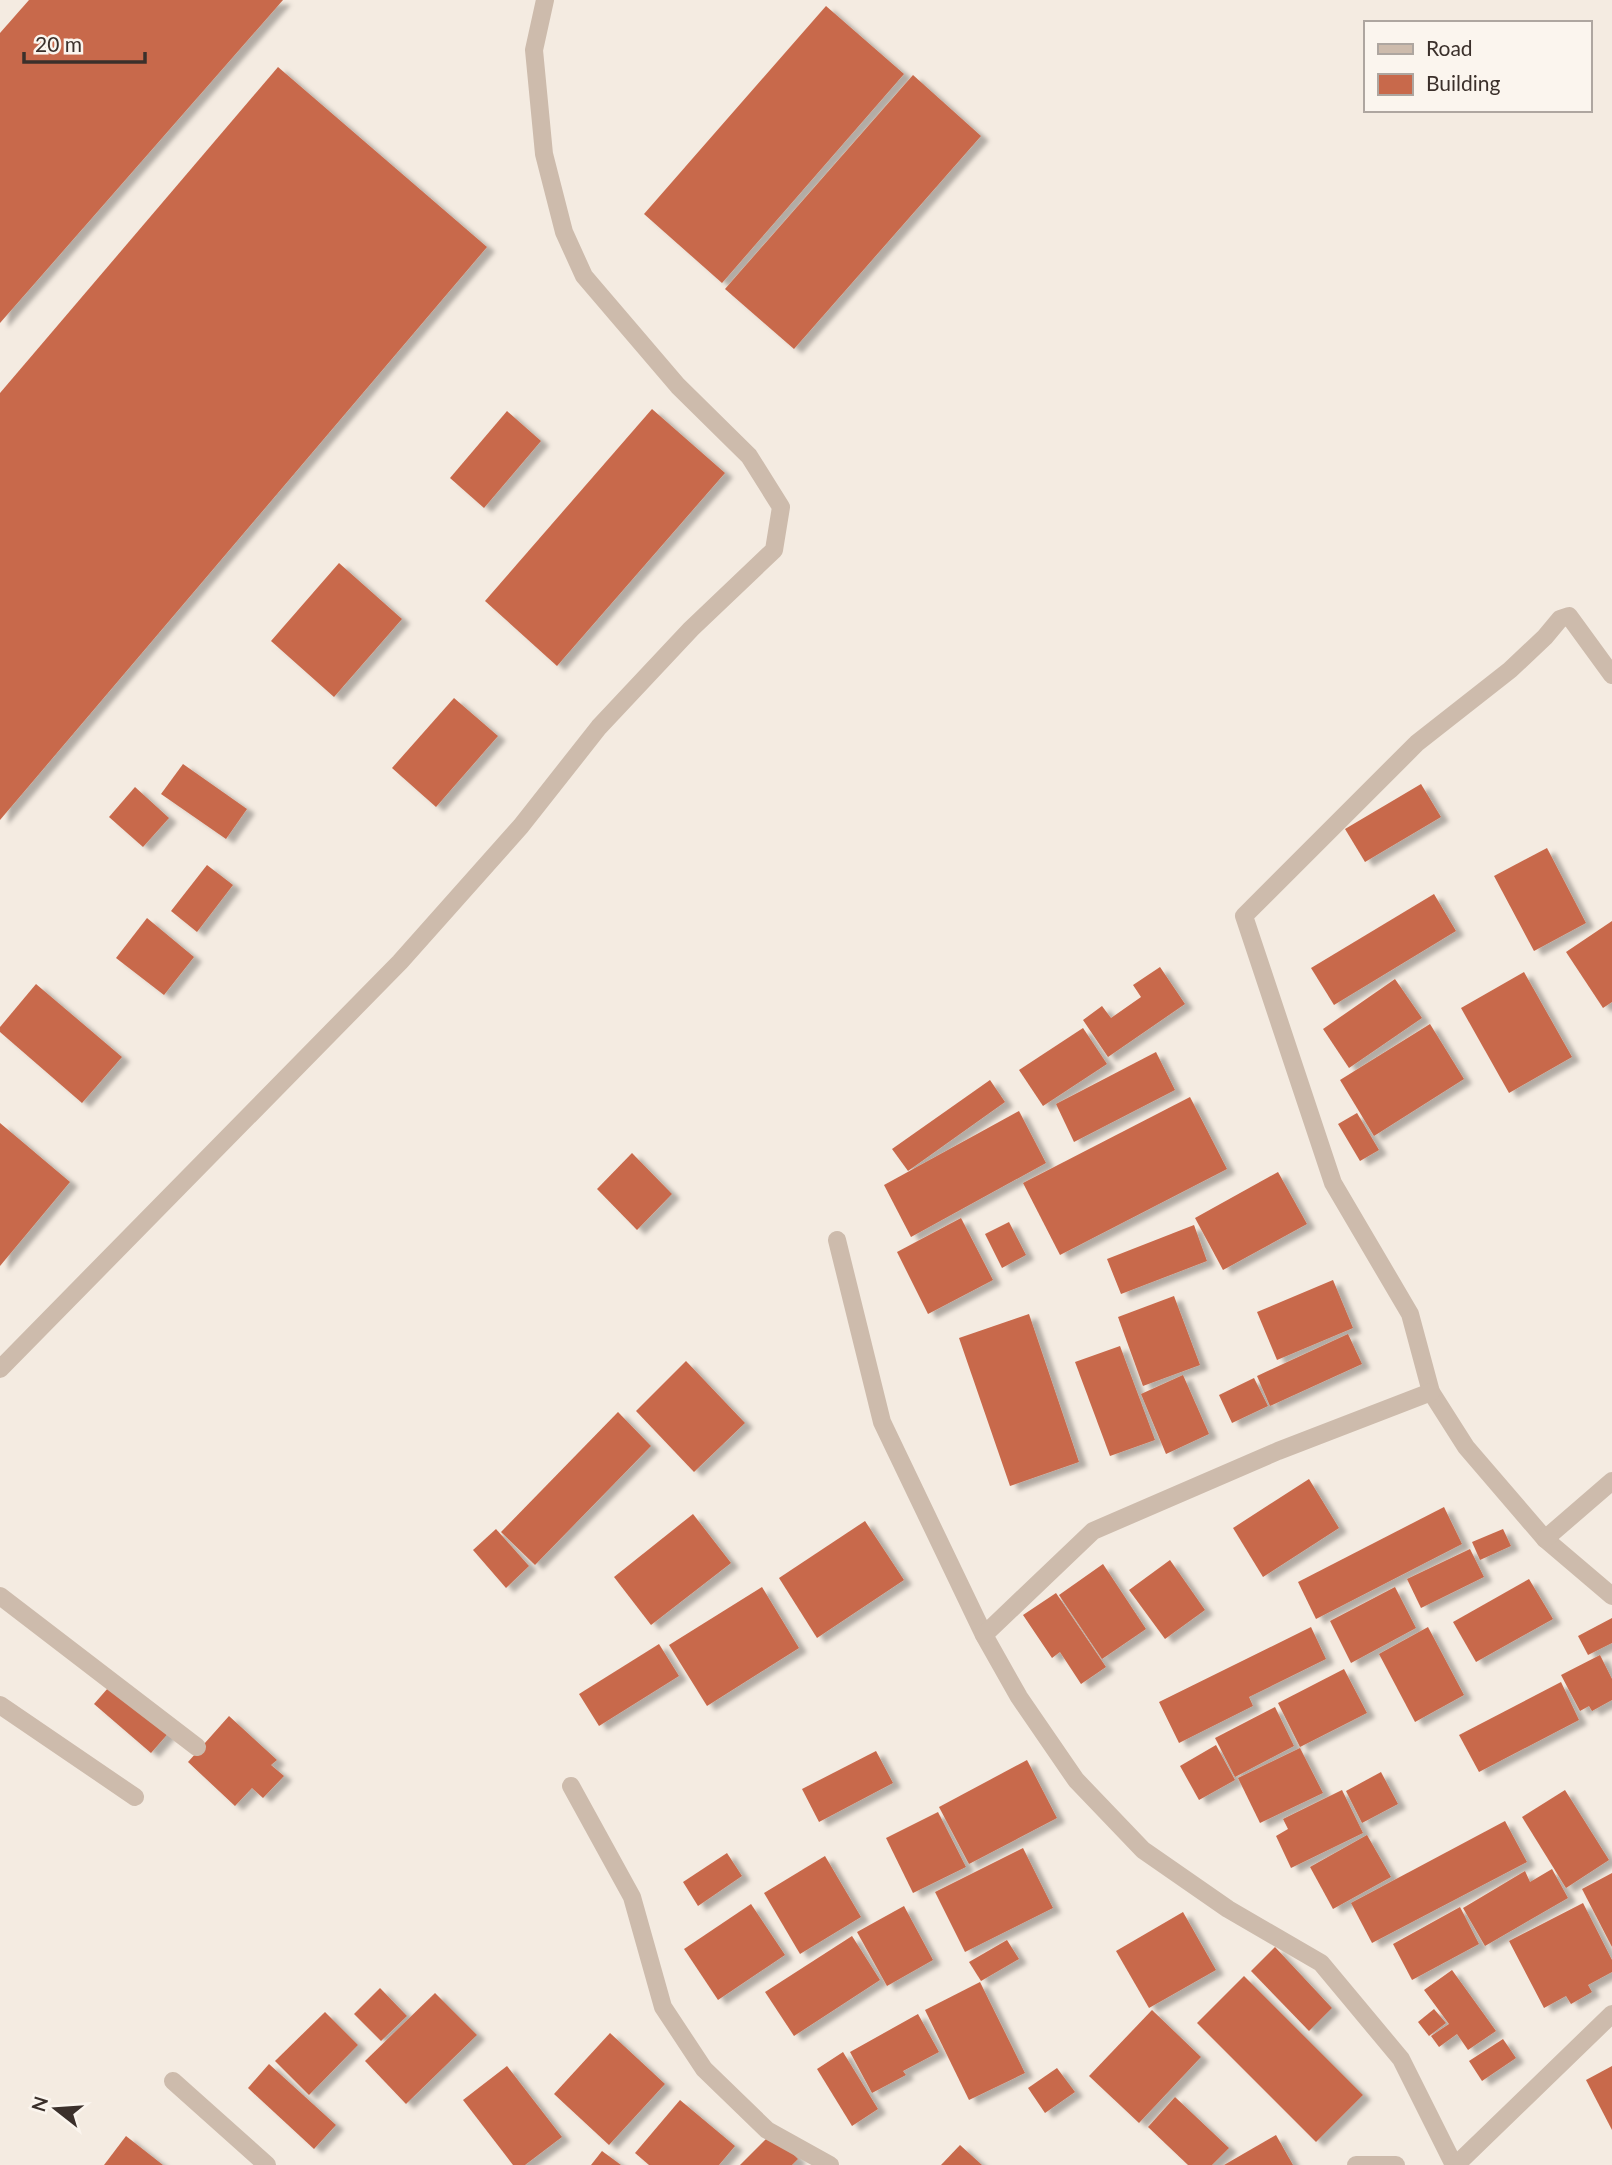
<svg xmlns="http://www.w3.org/2000/svg" width="1612" height="2165" font-family="Lato,sans-serif">
  <style>
    .building { fill: #c8694b; filter: url(#shadow) }
    .lines { fill: none; stroke-linecap: round; stroke-linejoin: round }
    .service { stroke: #cdbbac; stroke-width: 18 }
    .minor { stroke: #cdbbac; stroke-width: 18 }
  </style>
  <defs>
    <filter id="shadow"><feDropShadow dx="8" dy="4.5" stdDeviation="2" flood-color="#0004"/></filter>
  </defs>
  <rect width="100%" height="100%" fill="#f4ebe1"/>
  <g class="building">
    <polygon points="29,0 283,0 0,323 0,33"/>
    <polygon points="826,6 904,74 722,283 644,214"/>
    <polygon points="278,67 487,247 0,820 0,393"/>
    <polygon points="913,75 981,136 794,349 725,289"/>
    <polygon points="652,409 725,473 557,666 485,601"/>
    <polygon points="507,411 541,441 484,508 450,478"/>
    <polygon points="339,563 402,619 334,697 271,641"/>
    <polygon points="454,698 498,736 436,807 392,768"/>
    <polygon points="183,764 247,809 226,839 161,794"/>
    <polygon points="1421,784 1441,817 1365,862 1345,829"/>
    <polygon points="135,787 169,818 143,847 109,817"/>
    <polygon points="1547,848 1586,923 1534,951 1494,876"/>
    <polygon points="207,865 233,885 197,932 171,911"/>
    <polygon points="1434,894 1456,931 1334,1005 1311,968"/>
    <polygon points="147,918 194,957 164,995 116,958"/>
    <polygon points="1612,921 1612,1002 1603,1008 1566,952"/>
    <polygon points="1160,967 1185,1004 1108,1057 1083,1020 1102,1006 1111,1018 1141,997 1133,985"/>
    <polygon points="1524,972 1572,1057 1509,1093 1461,1008"/>
    <polygon points="1395,979 1422,1018 1349,1068 1323,1029"/>
    <polygon points="36,984 122,1057 82,1103 0,1032 0,1027"/>
    <polygon points="1430,1024 1464,1079 1374,1136 1340,1080"/>
    <polygon points="1083,1028 1107,1064 1043,1106 1019,1070"/>
    <polygon points="1156,1052 1175,1090 1074,1142 1056,1104"/>
    <polygon points="990,1080 1005,1102 908,1171 892,1149"/>
    <polygon points="1190,1097 1227,1169 1060,1255 1023,1183"/>
    <polygon points="1019,1111 1046,1163 911,1237 884,1185"/>
    <polygon points="1357,1113 1379,1150 1360,1161 1338,1124"/>
    <polygon points="0,1123 70,1182 0,1266"/>
    <polygon points="632,1153 672,1194 637,1230 597,1189"/>
    <polygon points="1278,1172 1307,1224 1223,1270 1195,1218"/>
    <polygon points="961,1218 993,1280 928,1314 897,1252"/>
    <polygon points="1009,1222 1026,1255 1002,1268 985,1234"/>
    <polygon points="1194,1225 1207,1261 1121,1294 1107,1259"/>
    <polygon points="1333,1280 1353,1328 1277,1360 1257,1312"/>
    <polygon points="1174,1296 1200,1365 1143,1386 1118,1317"/>
    <polygon points="1029,1314 1079,1462 1010,1486 959,1338"/>
    <polygon points="1348,1334 1362,1364 1270,1406 1257,1376"/>
    <polygon points="1120,1346 1155,1440 1110,1456 1075,1362"/>
    <polygon points="686,1361 745,1423 694,1472 636,1411"/>
    <polygon points="1183,1375 1209,1434 1166,1454 1141,1394"/>
    <polygon points="1254,1378 1268,1406 1232,1423 1219,1395"/>
    <polygon points="618,1412 651,1446 535,1565 501,1532"/>
    <polygon points="1309,1479 1339,1528 1263,1577 1233,1528"/>
    <polygon points="1444,1507 1462,1544 1316,1619 1298,1582"/>
    <polygon points="693,1514 731,1563 651,1625 614,1577"/>
    <polygon points="865,1521 904,1580 817,1638 779,1578"/>
    <polygon points="496,1529 529,1566 506,1588 473,1550"/>
    <polygon points="1503,1529 1511,1546 1480,1560 1472,1542"/>
    <polygon points="1470,1549 1484,1577 1421,1608 1407,1579"/>
    <polygon points="1170,1560 1205,1610 1165,1639 1129,1590"/>
    <polygon points="1103,1564 1146,1629 1102,1659 1059,1595"/>
    <polygon points="1529,1579 1553,1619 1476,1662 1453,1622"/>
    <polygon points="762,1587 799,1648 707,1706 669,1645"/>
    <polygon points="1395,1587 1416,1628 1351,1663 1330,1621"/>
    <polygon points="1056,1593 1106,1667 1081,1684 1060,1652 1052,1658 1023,1615"/>
    <polygon points="1612,1618 1612,1643 1588,1655 1578,1636"/>
    <polygon points="1311,1627 1326,1659 1249,1697 1253,1706 1179,1743 1159,1702"/>
    <polygon points="1428,1627 1464,1695 1415,1722 1379,1654"/>
    <polygon points="659,1644 679,1676 599,1726 579,1694"/>
    <polygon points="1600,1655 1612,1679 1612,1700 1592,1711 1589,1706 1580,1711 1561,1675"/>
    <polygon points="1344,1669 1367,1713 1300,1747 1278,1703"/>
    <polygon points="115,1680 172,1729 151,1753 94,1704"/>
    <polygon points="1561,1682 1579,1720 1479,1772 1459,1735"/>
    <polygon points="1275,1707 1294,1746 1235,1777 1215,1738"/>
    <polygon points="229,1716 277,1760 271,1765 284,1776 263,1798 252,1788 235,1806 188,1762"/>
    <polygon points="1216,1745 1235,1780 1199,1800 1180,1766"/>
    <polygon points="1300,1748 1323,1793 1260,1823 1238,1778"/>
    <polygon points="876,1751 893,1783 819,1822 802,1789"/>
    <polygon points="1027,1760 1057,1818 969,1864 939,1807"/>
    <polygon points="1381,1772 1398,1804 1362,1823 1346,1791"/>
    <polygon points="1342,1790 1363,1833 1291,1868 1276,1836 1288,1829 1283,1819"/>
    <polygon points="1565,1790 1609,1860 1566,1888 1522,1817"/>
    <polygon points="938,1812 966,1867 913,1893 886,1838"/>
    <polygon points="1505,1821 1527,1862 1372,1943 1351,1903"/>
    <polygon points="1367,1835 1391,1877 1333,1909 1310,1867"/>
    <polygon points="1023,1848 1053,1908 965,1952 935,1892"/>
    <polygon points="727,1853 742,1876 698,1906 683,1882"/>
    <polygon points="825,1856 861,1917 800,1954 764,1893"/>
    <polygon points="1552,1869 1568,1898 1485,1946 1463,1908 1525,1871 1530,1882"/>
    <polygon points="1612,1873 1612,1947 1582,1889"/>
    <polygon points="1583,1903 1612,1960 1612,1972 1588,1985 1592,1992 1571,2004 1566,1996 1544,2008 1509,1941"/>
    <polygon points="751,1904 785,1955 718,2000 684,1949"/>
    <polygon points="904,1906 933,1960 887,1986 857,1932"/>
    <polygon points="1460,1907 1479,1944 1412,1980 1393,1944"/>
    <polygon points="1183,1912 1216,1970 1149,2008 1116,1951"/>
    <polygon points="852,1936 880,1980 794,2036 765,1992"/>
    <polygon points="1007,1940 1019,1959 981,1981 969,1962"/>
    <polygon points="1275,1947 1332,2008 1309,2031 1251,1971"/>
    <polygon points="1452,1970 1496,2031 1468,2050 1457,2034 1439,2047 1431,2036 1449,2024 1424,1990"/>
    <polygon points="1244,1976 1363,2095 1316,2142 1197,2023"/>
    <polygon points="980,1982 1025,2073 969,2100 925,2010"/>
    <polygon points="380,1988 407,2016 381,2041 354,2014"/>
    <polygon points="435,1993 477,2035 406,2104 365,2061"/>
    <polygon points="1434,2009 1446,2023 1429,2036 1418,2022"/>
    <polygon points="1152,2010 1201,2057 1139,2123 1089,2076"/>
    <polygon points="325,2012 358,2045 309,2095 275,2061"/>
    <polygon points="918,2014 939,2052 903,2071 906,2075 872,2093 850,2052"/>
    <polygon points="610,2033 665,2084 609,2145 554,2094"/>
    <polygon points="1503,2039 1516,2058 1482,2081 1469,2061"/>
    <polygon points="843,2052 878,2109 852,2126 817,2069"/>
    <polygon points="269,2064 336,2125 314,2149 248,2088"/>
    <polygon points="507,2066 562,2137 525,2165 513,2165 463,2100"/>
    <polygon points="1612,2066 1612,2130 1586,2080"/>
    <polygon points="1057,2068 1075,2092 1045,2113 1028,2088"/>
    <polygon points="1175,2097 1229,2148 1212,2165 1188,2165 1148,2127"/>
    <polygon points="680,2100 735,2146 719,2165 649,2165 635,2153"/>
    <polygon points="772,2133 798,2159 792,2165 740,2165"/>
    <polygon points="1276,2135 1293,2165 1224,2165"/>
    <polygon points="126,2136 163,2165 104,2165"/>
    <polygon points="960,2145 982,2165 941,2165"/>
    <polygon points="602,2151 621,2165 591,2165"/>
  </g>
  <g class="lines">
    <g class="service">
      <polyline points="0,1369 400,962 521,826 599,727 691,629 774,550 781,507 749,456 678,386 584,276 564,232 544,154 534,50 545,0"/>
      <polyline points="0,1596 197,1747"/>
      <polyline points="0,1705 135,1797"/>
    </g>
    <g class="minor">
      <polyline points="1612,675 1569,616 1560,619 1545,637 1510,670 1417,743 1244,916 1333,1183 1410,1314 1431,1392 1466,1447 1545,1539 1612,1596"/>
      <polyline points="837,1240 882,1422 984,1635 1019,1697 1076,1780 1143,1850 1228,1909 1321,1963 1401,2059 1454,2165"/>
      <polyline points="1545,1539 1612,1481"/>
      <polyline points="984,1635 1093,1531 1278,1451 1431,1392"/>
      <polyline points="571,1786 632,1897 663,2007 704,2069 767,2130 830,2165"/>
      <polyline points="173,2081 267,2165"/>
      <polyline points="1356,2165 1396,2165"/>
      <polyline points="1456,2165 1612,2014"/>
    </g>
  </g>
  <rect x="1364" y="21" width="228" height="91" fill="#fbf5ee" stroke="#aea6a0" stroke-width="2"/>
  <rect x="1378" y="44" width="35" height="10" fill="#cdbbac" stroke="#aea6a0" stroke-width="2"/>
  <text x="1426" y="56" font-size="21" fill="#3b302b">Road</text>
  <rect x="1378" y="74" width="35" height="21" fill="#c8694b" stroke="#aea6a0" stroke-width="2"/>
  <text x="1426" y="91" font-size="21" fill="#3b302b">Building</text>
  <g transform="translate(56 2109) rotate(287)" stroke="#fbf5ee" stroke-width="5" paint-order="stroke">
  <path d="M0-5L12 26L0 18L-12 26Z" fill="#3b302b"/>
  <text y="-10" font-size="19" font-weight="bold" text-anchor="middle" fill="#3b302b">N</text>
  </g>
  <path d="M24 52v10h121v-10" fill="none" stroke="#3b302b" stroke-width="3.5"/>
  <text x="35" y="52" font-size="21" fill="#3b302b" stroke="#fbf5ee" stroke-width="5" paint-order="stroke">20 m</text>
</svg>
